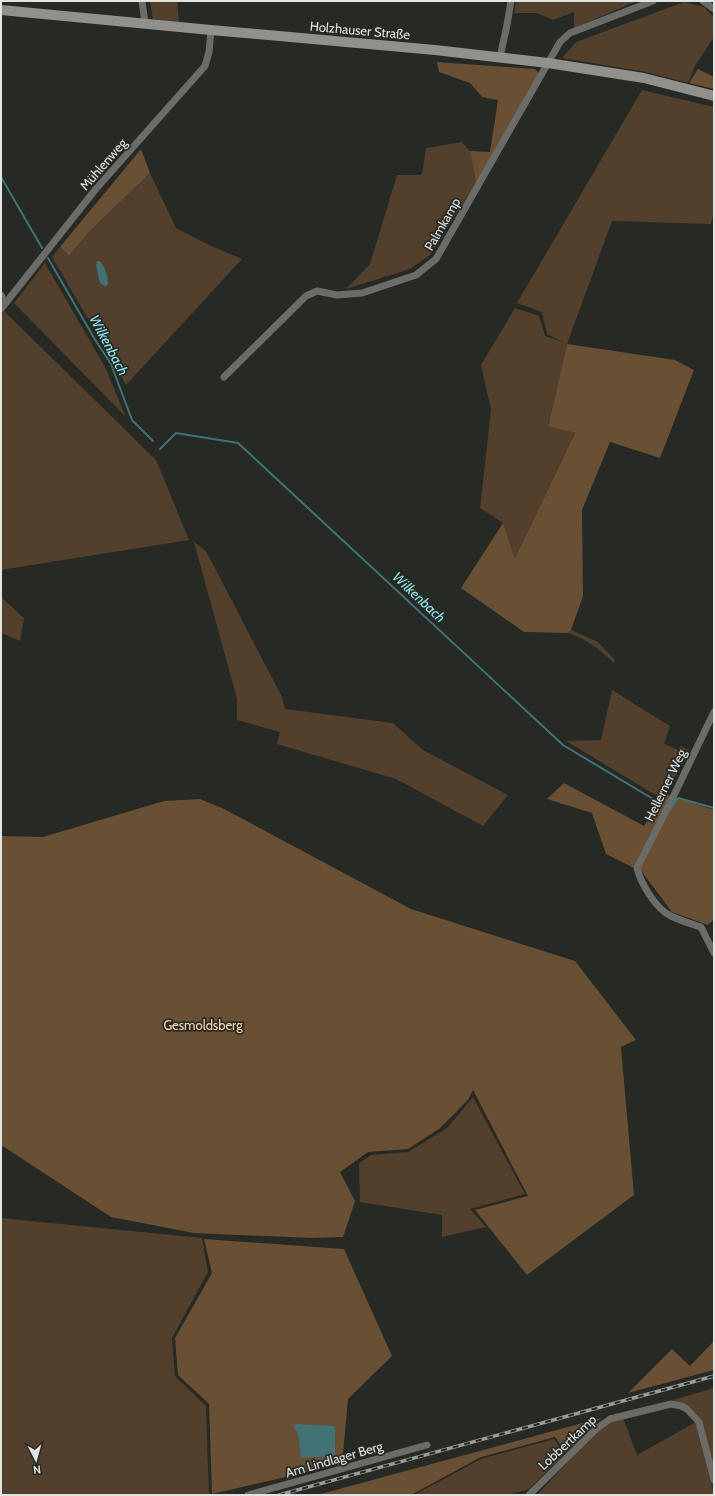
<svg xmlns="http://www.w3.org/2000/svg" width="715" height="1496" font-family="Cabin,sans-serif">
  <style>
    .green { fill: #523f2c }
    .forest { fill: #694f33 }
    .water { fill: #417376 }
    .lines { fill: none; stroke-linecap: round; stroke-linejoin: round }
    .stream { stroke: #417376; stroke-width: 2 }
    .street { stroke: #6b6b68; stroke-width: 7 }
    .secondary { stroke: #91908b; stroke-width: 10 }
    .rail-casing { stroke: #9a9d99; stroke-width: 3.5 }
    .rail { stroke: #262924; stroke-width: 2; stroke-dasharray: 6; stroke-linecap: butt }
    .labels { text-anchor: middle; dominant-baseline: central; stroke-width: 3.5; stroke-linejoin: round; paint-order: stroke }
    .street-label { font-size: 13px; fill: #e2e4e1; stroke: #262924 }
    .park-label { font-size: 13px; fill: #ffd8b1; stroke: #262924 }
    .water-label { font-size: 14px; font-style: italic; fill: #90e7ed; stroke: #262924 }
  </style>
  <rect width="100%" height="100%" fill="#262924"/>
  <g class="green">
    <polygon points="150,1 177,1 179,23 153,19"/>
    <polygon points="516,1 637,1 574,28 574,12 553,20 537,13 514,13"/>
    <polygon points="684,2 704,7 714,17 714,37 695,66 688,83 646,72 562,58 576,42"/>
    <polygon points="642,90 714,107 714,212 711,224 612,221 567,344 548,425 575,433 515,558 503,523 480,508 491,410 481,365 515,308 539,316 545,336 563,342 547,334 542,312 517,303"/>
    <polygon points="462,142 470,151 476,183 430,255 410,269 346,289 370,264 397,175 422,175 426,148"/>
    <polygon points="150,173 176,228 207,244 242,259 126,385 52,257 60,247 69,256 90,231"/>
    <polygon points="45,263 105,367 126,417 14,303"/>
    <polygon points="4,311 156,460 189,540 1,570 1,316"/>
    <polygon points="194,542 206,551 282,697 285,709 393,723 423,750 508,795 483,826 396,779 277,744 280,732 237,720 237,699"/>
    <polygon points="1,597 24,618 20,641 1,633"/>
    <path d="M571,630L598,642L615,660L614,663C602,651 585,638 568,633Z"/>
    <polygon points="612,690 670,726 664,744 678,750 681,746 690,751 662,799 566,741 601,740"/>
    <polygon points="473,1097 525,1194 470,1209 486,1227 442,1237 442,1215 360,1202 359,1163 371,1155 408,1152 447,1128"/>
    <polygon points="1,1218 202,1238 208,1272 172,1338 175,1376 206,1406 209,1495 1,1495"/>
    <polygon points="714,1388 714,1469 702,1421 689,1406 673,1400"/>
    <polygon points="623,1418 637,1455 696,1422 714,1495 537,1495 594,1434 611,1421"/>
    <polygon points="554,1439 565,1454 529,1489 509,1495 414,1495 481,1459"/>
  </g>
  <g class="forest">
    <polygon points="437,62 535,69 539,73 476,183 470,151 490,152 498,100 482,97 470,83 439,72"/>
    <polygon points="698,69 714,77 714,89 689,83"/>
    <polygon points="141,149 150,173 90,231 69,256 60,247"/>
    <polygon points="567,344 675,360 694,370 660,458 610,442 582,510 583,596 571,630 568,633 524,632 461,588 503,523 515,558 575,433 548,426"/>
    <polygon points="564,783 644,826 665,794 714,810 714,919 708,925 672,912 642,872 606,854 592,813 547,799"/>
    <polygon points="200,799 224,809 411,909 575,961 636,1040 621,1047 634,1195 527,1275 475,1210 528,1196 473,1090 468,1100 439,1129 408,1149 368,1152 340,1172 355,1201 343,1237 311,1238 194,1233 111,1217 1,1145 1,836 43,837 164,801"/>
    <polygon points="204,1239 344,1249 392,1356 348,1399 342,1464 212,1494 209,1404 178,1375 175,1338 212,1273"/>
    <polygon points="714,1341 714,1370 628,1393 672,1349 690,1366"/>
    <polygon points="601,1418 566,1453 555,1437 481,1457 411,1495 317,1495"/>
  </g>
  <g class="water">
    <path d="M97,261L101,262C105,268 108,277 108,284L106,287L100,283L96,265Z"/>
    <polygon points="296,1424 335,1426 335,1456 301,1458 298,1433 294,1427"/>
  </g>
  <g class="lines">
    <g class="stream">
      <polyline points="1,177 42,248"/>
      <polyline points="48,258 94,338 111,364 132,420 153,441"/>
      <polyline points="160,449 176,433 238,443 563,745 663,805"/>
      <polyline points="671,809 678,798 714,808"/>
    </g>
    <g class="street">
      <polyline points="142,1 145,23"/>
      <polyline points="703,1 714,9"/>
      <polyline points="500,57 507,25 511,1"/>
      <polyline points="1,295 5,303"/>
      <polyline points="1,309 95,190 205,66 209,52 211,30"/>
      <polyline points="224,377 306,296 317,291 337,295 362,293 416,275 436,259 560,42 570,33 653,1"/>
      <path d="M714,712L675,793L637,868C641,884 656,909 671,916C681,921 692,924 701,927L714,953"/>
      <polyline points="248,1495 427,1445"/>
      <polyline points="529,1495 596,1429 610,1419 671,1404 681,1406 687,1409 699,1422 714,1480"/>
    </g>
    <polyline class="secondary" points="1,10 211,30 435,50 548,63 644,78 714,96"/>
    <g class="rail-casing">
      <polyline id="rail" points="279,1495 714,1376"/>
    </g>
    <use href="#rail" class="rail"/>
  </g>
  <g class="labels">
    <g class="street-label">
      <text transform="translate(360 30) rotate(5)">Holzhauser Straße</text>
      <text transform="translate(103 164) rotate(-49)">Mühlenweg</text>
      <text transform="translate(442 224) rotate(-60)">Palmkamp</text>
      <text transform="translate(665 785) rotate(-64)">Hellerner Weg</text>
      <text transform="translate(567 1442) rotate(-43)">Lobbertkamp</text>
      <text transform="translate(334 1459) rotate(-16)">Am Lindlager Berg</text>
    </g>
    <g class="park-label">
      <text x="203" y="1025">Gesmoldsberg</text>
    </g>
    <g class="water-label">
      <text transform="translate(109 345) rotate(62)">Wilkenbach</text>
      <text transform="translate(419 597) rotate(43)">Wilkenbach</text>
    </g>
  </g>
  <rect width="715" height="1496" fill="none" stroke="#e2e4e1" stroke-width="4"/>
  <g transform="translate(36 1460) rotate(174)" stroke="#262924" stroke-width="3" paint-order="stroke">
  <path d="M0-3L7 15L0 10L-7 15Z" fill="#e2e4e1"/>
  <text y="-6" font-size="11" font-weight="bold" text-anchor="middle" fill="#e2e4e1">N</text>
  </g>
</svg>
